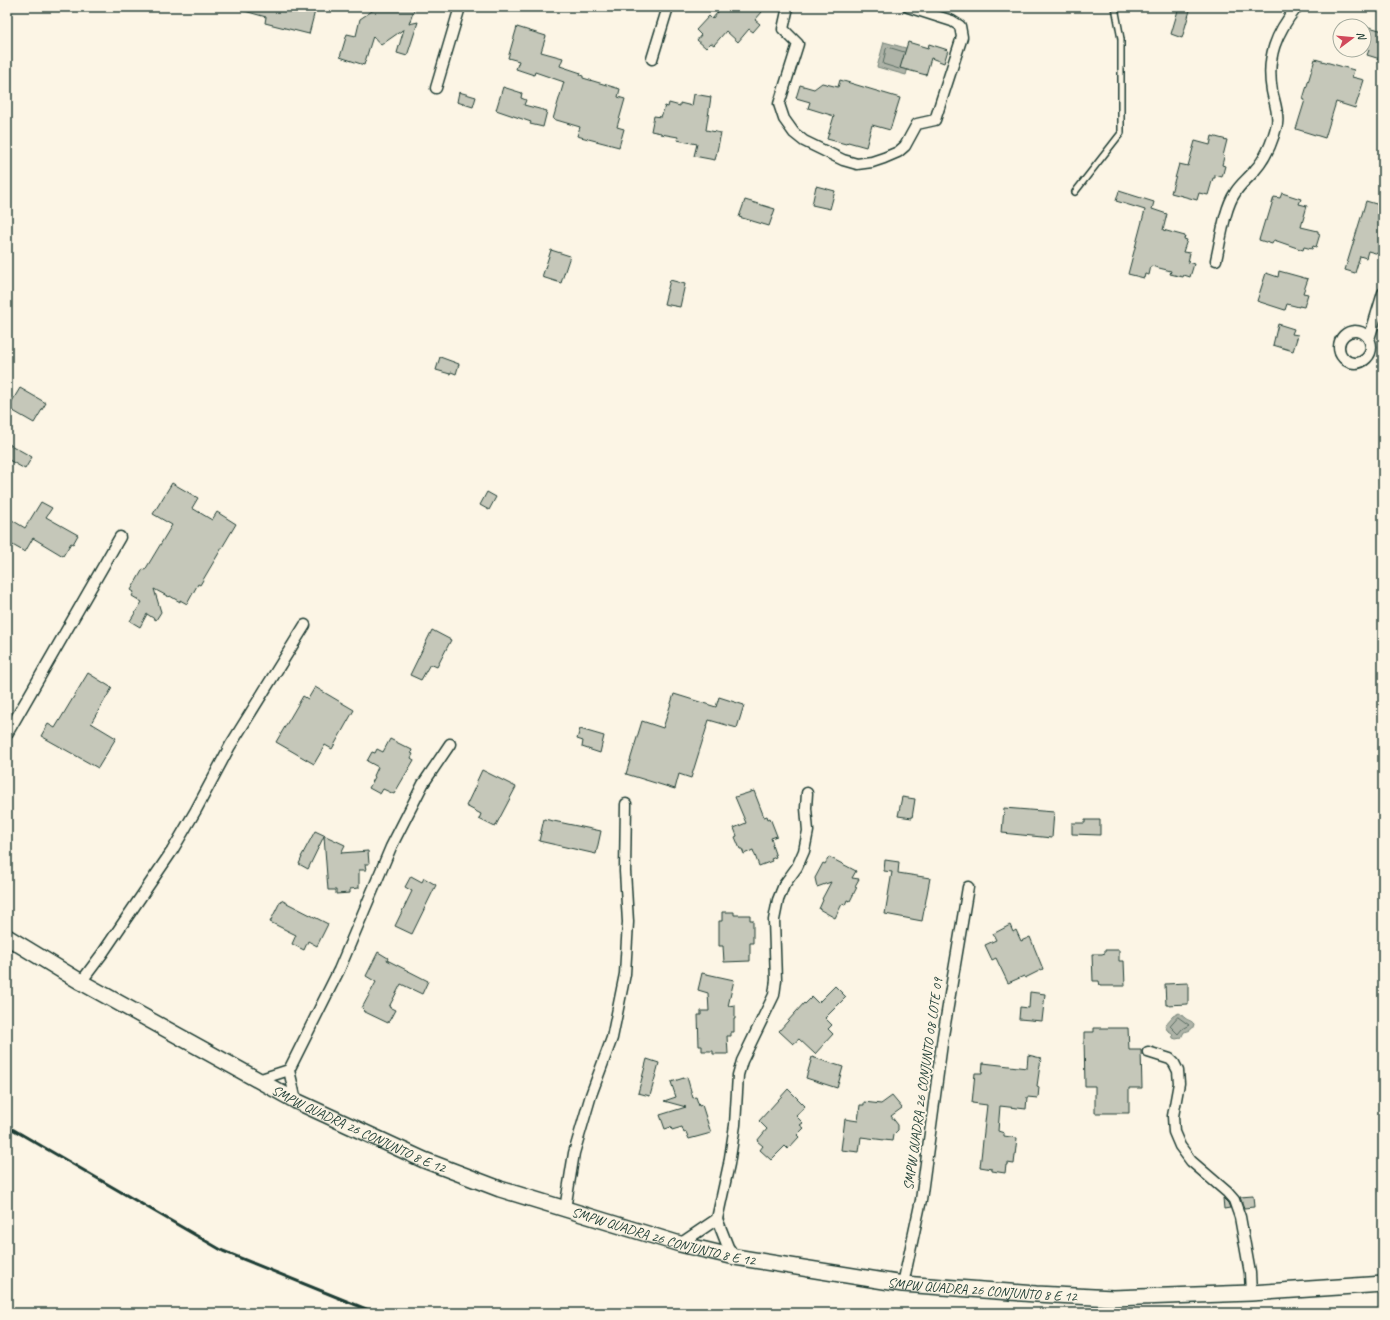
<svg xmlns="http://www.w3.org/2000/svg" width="1390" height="1320" font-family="Caveat,sans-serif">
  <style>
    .water { fill: #aeb3a7; stroke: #758479 }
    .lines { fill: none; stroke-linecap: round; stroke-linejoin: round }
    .shore { stroke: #586c62; stroke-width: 1 }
    .building { fill: #c5c7b9; stroke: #1f3d34 }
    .lane-casing { stroke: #1f3d34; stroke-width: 8 }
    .street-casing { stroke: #1f3d34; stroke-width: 13 }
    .secondary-casing { stroke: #1f3d34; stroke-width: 18 }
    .lane { stroke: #fcf5e5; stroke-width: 5 }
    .street { stroke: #fcf5e5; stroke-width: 10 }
    .secondary { stroke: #fcf5e5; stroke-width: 15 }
    .rail { stroke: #1f3d34; stroke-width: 3 }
    .labels { text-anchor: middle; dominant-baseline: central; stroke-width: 4; stroke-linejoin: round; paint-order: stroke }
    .street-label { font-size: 14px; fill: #1f3d34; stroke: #fcf5e5 }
  </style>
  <rect width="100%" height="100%" fill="#fcf5e5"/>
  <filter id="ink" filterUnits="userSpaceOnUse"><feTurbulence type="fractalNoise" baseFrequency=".025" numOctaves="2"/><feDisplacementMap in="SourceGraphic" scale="8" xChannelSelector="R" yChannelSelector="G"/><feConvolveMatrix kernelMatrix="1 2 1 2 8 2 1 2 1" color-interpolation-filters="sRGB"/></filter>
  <g filter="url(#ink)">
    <g class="water">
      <polygon points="884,42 913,50 906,75 877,67"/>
      <path d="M1179,1013C1182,1014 1182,1016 1185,1018C1189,1021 1191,1020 1194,1024C1193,1030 1189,1031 1184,1032L1181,1038L1176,1039L1173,1038L1172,1033L1167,1030L1165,1025L1173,1016Z"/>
    </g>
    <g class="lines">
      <g class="shore">
        <polyline points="899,69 883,64 886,49 888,47 904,52"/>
        <polygon points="1178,1017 1189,1025 1182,1029 1178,1034 1170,1026"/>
      </g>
    </g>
    <g class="building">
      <polygon points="241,7 316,7 309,34 265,23 266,17 241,10"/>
      <polygon points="378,7 415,7 409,24 418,22 407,56 397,53 404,29 381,45 373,36 364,65 340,57 347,34 356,36 360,19"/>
      <polygon points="722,7 756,7 762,12 755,20 760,24 753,32 749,29 738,42 726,31 714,45 711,43 706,48 697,40 701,35 696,30 709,16 712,19"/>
      <polygon points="1179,7 1191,7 1182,38 1171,34"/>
      <polygon points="517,27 546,36 541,52 563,58 560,66 581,73 580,75 583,76 583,78 620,89 618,97 625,99 617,127 624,129 619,147 577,136 580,127 553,119 564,82 535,72 534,75 516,69 519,61 508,58"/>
      <polygon points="1369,27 1383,31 1383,49 1380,59 1367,55 1369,50 1364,48 1364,43"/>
      <polygon points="908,42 928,48 929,44 948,50 944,63 931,58 926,75 900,68"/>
      <polygon points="1315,59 1354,70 1352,77 1364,80 1355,108 1336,102 1325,138 1296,129 1305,100 1303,99"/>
      <polygon points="840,80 900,98 890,130 872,125 866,147 848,142 846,144 827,139 834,116 808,108 810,102 796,98 800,85 814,89 822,83 838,87"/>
      <polygon points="503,87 522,93 521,98 526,100 524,105 547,111 543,127 530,124 531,122 496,110"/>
      <polygon points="459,92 476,97 473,107 457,102"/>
      <polygon points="694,94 711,97 706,130 721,133 715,160 694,156 697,144 677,140 678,137 661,134 661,133 651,131 654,116 661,117 665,106 668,107 669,103 680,106 680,103 692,106"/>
      <polygon points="1212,136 1227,140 1223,156 1224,157 1222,165 1225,166 1222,177 1215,175 1215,178 1213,178 1208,195 1199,193 1197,200 1171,193 1179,164 1188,166 1195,141 1210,145"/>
      <polygon points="816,186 835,191 830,209 812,205"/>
      <polygon points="1119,191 1154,202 1152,209 1167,214 1163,230 1185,236 1184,239 1187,240 1183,252 1190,253 1188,262 1194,264 1190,277 1184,275 1183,277 1170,274 1171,271 1151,266 1149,275 1145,274 1144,278 1128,274 1145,210 1116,201"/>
      <polygon points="1282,193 1301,199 1299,204 1307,206 1301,227 1318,231 1318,233 1320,234 1316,247 1313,246 1312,249 1304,247 1303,250 1274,240 1272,244 1259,240 1265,220 1267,220 1274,197 1280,198"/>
      <polygon points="745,200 775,209 769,226 739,217"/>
      <polygon points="1366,201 1383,206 1383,240 1379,254 1368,251 1366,258 1360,256 1355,273 1345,270"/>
      <polygon points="551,250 570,256 561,283 542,277"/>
      <polygon points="1279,271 1308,279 1303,293 1308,294 1304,307 1299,306 1299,307 1287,304 1285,310 1257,301 1266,273 1278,277"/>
      <polygon points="670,280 685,284 680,307 664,304"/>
      <polygon points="1278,324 1294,329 1292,334 1298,335 1293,351 1273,345"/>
      <polygon points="440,357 459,364 456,374 451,372 450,374 436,370"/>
      <polygon points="20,388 46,403 34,423 8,408"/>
      <polygon points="7,443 32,457 25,469 7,459"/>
      <polygon points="172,483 198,498 192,508 212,520 217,512 236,524 200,585 198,584 187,604 180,600 180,602 170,596 169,597 154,589 161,612 156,620 147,614 140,627 130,621 142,602 132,596 134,592 131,590 143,569 145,570 172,525 153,514"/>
      <polygon points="487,492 496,497 489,510 480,505"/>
      <polygon points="41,502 52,508 46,517 78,535 73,544 71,543 63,556 33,538 25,552 7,542 7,517 25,528"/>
      <polygon points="432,630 451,640 437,667 430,664 421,680 410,675"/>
      <polygon points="88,673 112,688 91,723 116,738 98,768 41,736 48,724 55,728"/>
      <polygon points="315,687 354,710 332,749 325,745 314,764 276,742 303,696 308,699"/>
      <polygon points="674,694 716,707 719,697 744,705 737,728 709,720 691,778 679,774 675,789 626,774 642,721 663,728"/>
      <polygon points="580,729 604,736 600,753 582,747 583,741 577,739"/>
      <polygon points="390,739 412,750 411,753 413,754 411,758 414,760 394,794 383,789 380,794 369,788 375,777 374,776 378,767 367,761 372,752 375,753 377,749 383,752"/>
      <polygon points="482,770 516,787 495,827 479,819 481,814 466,806 477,783 476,783"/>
      <polygon points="754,791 764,817 767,816 768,819 770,818 777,836 771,838 773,844 772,845 776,857 771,859 772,861 759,866 753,850 744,854 742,849 740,849 735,837 737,836 734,828 746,823 735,797"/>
      <polygon points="902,797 915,799 912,818 898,816"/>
      <polygon points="1004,808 1054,812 1052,838 1002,833"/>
      <polygon points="544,819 601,831 596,854 539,841"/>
      <polygon points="1085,820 1100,820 1100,835 1072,834 1072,823 1085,823"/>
      <polygon points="315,831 345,845 341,853 368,851 369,864 365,864 366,870 359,870 359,888 350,889 350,893 336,894 336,890 328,890 324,836 308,869 299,864 302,857 301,857"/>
      <polygon points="829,857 856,871 852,878 859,879 855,886 857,887 850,901 847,900 845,905 842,904 835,918 819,909 823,900 822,899 831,882 817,887 815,878 823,863 825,864"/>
      <polygon points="885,860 899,862 898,873 930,878 922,921 885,914 892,872 884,871"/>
      <polygon points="411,876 422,882 424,878 436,885 412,934 395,926 412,891 405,887"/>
      <polygon points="281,900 328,924 317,946 308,941 304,950 292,944 296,935 270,922"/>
      <polygon points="722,912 734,912 734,915 750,915 750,920 753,920 753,943 750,943 750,961 724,962 723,946 719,946 719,921 722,921"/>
      <polygon points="1010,925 1013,932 1016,930 1021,941 1030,937 1043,969 1025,978 1024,976 1008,983 996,958 992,960 985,945 996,940 993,934"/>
      <polygon points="1105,950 1119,950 1119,961 1124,961 1125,986 1100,986 1099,981 1093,981 1092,954 1102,954 1105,953"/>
      <polygon points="378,952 388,958 387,960 428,981 422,994 401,984 389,1007 395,1010 388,1023 363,1011 364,1010 362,1008 376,982 366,976"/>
      <polygon points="702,973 734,980 728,1006 735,1005 735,1019 734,1019 734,1032 731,1032 731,1036 727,1036 728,1054 713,1054 713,1051 702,1051 702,1046 699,1046 698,1015 701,1015 701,1011 709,1011 708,993 698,990"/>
      <polygon points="1188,983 1188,1004 1166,1005 1165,984"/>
      <polygon points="835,986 846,997 825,1018 832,1025 828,1029 833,1034 815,1054 799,1039 793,1044 779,1031 804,1003 805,1004 812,997 818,1003"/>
      <polygon points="1030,992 1045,994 1042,1021 1019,1019 1020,1007 1029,1008"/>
      <polygon points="1094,1028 1128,1028 1129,1050 1141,1050 1142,1088 1129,1088 1129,1113 1095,1113 1095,1086 1085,1086 1084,1038 1084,1032 1094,1032"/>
      <polygon points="1028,1055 1041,1058 1037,1086 1039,1087 1038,1098 1027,1097 1026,1109 1000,1106 998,1131 1004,1133 1004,1136 1017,1138 1014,1164 1007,1163 1007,1165 1006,1165 1005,1173 992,1171 992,1169 980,1167 987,1105 972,1103 975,1073 982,1073 983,1063 1027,1068"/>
      <polygon points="812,1057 843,1067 837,1088 806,1078"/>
      <polygon points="647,1059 659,1063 650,1096 638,1093"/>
      <polygon points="687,1077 693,1098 696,1097 699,1106 702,1105 711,1133 689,1139 686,1132 684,1133 682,1127 672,1130 671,1127 665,1129 660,1115 686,1107 664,1101 676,1097 671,1082"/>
      <polygon points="788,1089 805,1106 796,1116 803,1123 800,1125 804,1128 797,1135 799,1137 788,1149 785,1146 771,1160 760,1150 763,1146 757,1141 767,1129 759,1121"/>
      <polygon points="892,1096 902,1108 891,1116 898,1125 898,1130 893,1135 892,1141 861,1137 859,1152 841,1150 845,1119 858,1121 860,1105 864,1105 864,1102 881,1104"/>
      <polygon points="1253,1196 1254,1207 1244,1208 1240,1197"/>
      <polygon points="1223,1198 1228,1203 1230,1208 1224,1209"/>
    </g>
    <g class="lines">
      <g class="lane-casing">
        <polyline id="lane" points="1075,192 1121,133 1121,39 1115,7"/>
      </g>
      <g class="street-casing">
        <g id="street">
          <polyline points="788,7 783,29 798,44 779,104 784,119 794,133 804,141 843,160 857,164 872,162 884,158 898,152 905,146 917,124 935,120 962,37 960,26 952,21 908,7"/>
          <polyline points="652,59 668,7"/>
          <polyline points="436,88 460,7"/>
          <path d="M1216,260C1221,240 1224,209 1235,193C1240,184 1249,178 1255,170C1266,158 1273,140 1277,124C1279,113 1274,101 1272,91C1266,57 1276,33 1297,7"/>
          <circle cx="1355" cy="347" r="16"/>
          <polyline points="1369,339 1383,293"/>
          <polyline points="7,734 120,537"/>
          <polyline points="81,982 102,954 172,851 196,810 230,746 305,625"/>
          <polyline points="1148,1052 1170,1059 1174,1063 1178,1071 1179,1083 1173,1116 1174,1132 1180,1146 1191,1161 1227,1192 1234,1200 1240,1217 1250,1273 1251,1293"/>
          <polyline points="258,1080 289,1070"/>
          <polyline points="296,1101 289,1070 339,970 391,847 423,784 450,744"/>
          <polyline points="565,1209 574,1153 591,1095 612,1038 625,974 628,922 625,871 626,804"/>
          <polyline points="680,1244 717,1219"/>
          <polyline points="735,1257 728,1247 717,1219 729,1164 735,1125 738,1075 742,1061 774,995 776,980 774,920 778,900 784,885 797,867 804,851 808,831 806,808 807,793"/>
          <polyline points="903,1284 921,1200 943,1036 968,887"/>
        </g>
      </g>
      <g class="secondary-casing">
        <g id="secondary">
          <path id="s1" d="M7,937L81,982L296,1101L424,1160L500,1189L680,1244L735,1257L903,1284L1036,1294L1113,1298L1251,1293L1383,1284"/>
        </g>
      </g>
      <use href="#lane" class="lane"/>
      <use href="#street" class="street"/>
      <use href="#secondary" class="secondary"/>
      <polyline class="rail" points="7,1126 223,1251 376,1313"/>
    </g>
  </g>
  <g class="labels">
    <g class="street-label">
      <text transform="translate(923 1084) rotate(-82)">SMPW QUADRA 26 CONJUNTO 08 LOTE 09</text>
      <text stroke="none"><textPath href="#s1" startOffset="401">SMPW QUADRA 26 CONJUNTO 8 E 12</textPath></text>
      <text stroke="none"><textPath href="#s1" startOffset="725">SMPW QUADRA 26 CONJUNTO 8 E 12</textPath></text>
      <text stroke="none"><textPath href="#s1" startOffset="1049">SMPW QUADRA 26 CONJUNTO 8 E 12</textPath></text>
    </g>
  </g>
  <rect width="1390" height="1320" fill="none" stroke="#fcf5e5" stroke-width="24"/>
  <rect x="12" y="12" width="1366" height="1296" fill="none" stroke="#1f3d34" stroke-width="1.5" filter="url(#ink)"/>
  <g transform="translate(1352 38) rotate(74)"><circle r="19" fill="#fcf5e5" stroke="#a4ab9e"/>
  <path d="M0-3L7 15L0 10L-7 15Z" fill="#d1495b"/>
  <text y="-6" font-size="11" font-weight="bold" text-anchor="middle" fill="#1f3d34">N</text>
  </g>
</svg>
